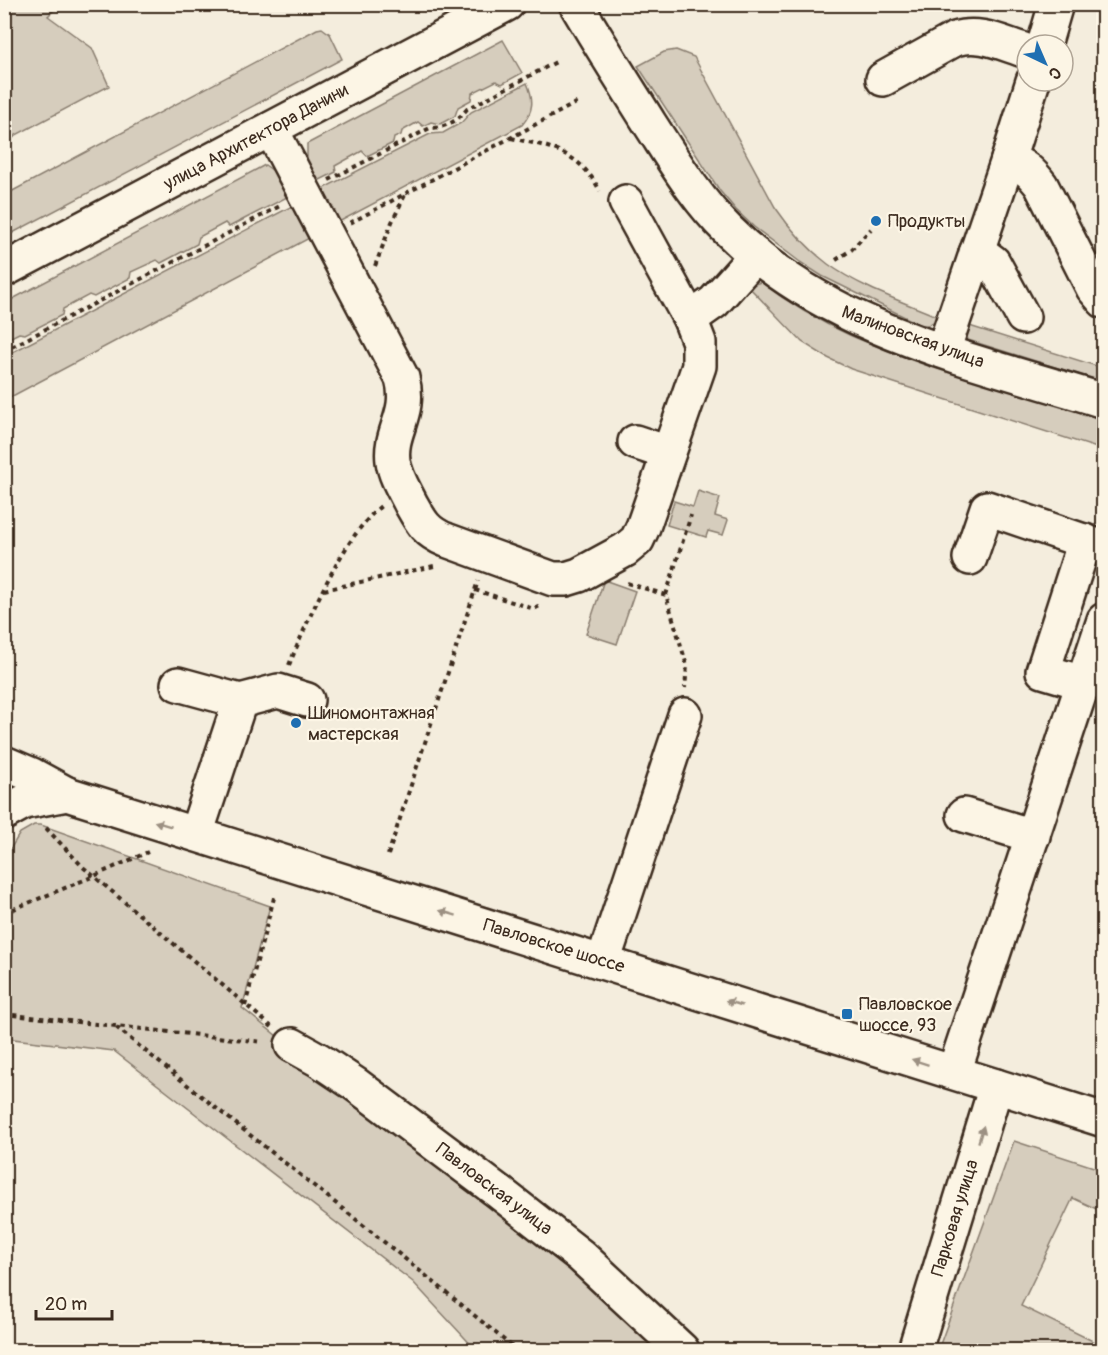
<svg xmlns="http://www.w3.org/2000/svg" width="1108" height="1355" font-family="Pangolin,sans-serif">
  <style>
    .green { fill: #d6cdbd; stroke: #887c6e; stroke-width: 1.5 }
    .lines { fill: none; stroke-linecap: round; stroke-linejoin: round }
    .minor-casing { stroke: #3b2a1e; stroke-width: 38 }
    .major-casing { stroke: #3b2a1e; stroke-width: 38 }
    .path { stroke: #3b2a1e; stroke-width: 4; stroke-dasharray: 4.5 4.5; stroke-linecap: butt }
    .minor { stroke: #fcf5e5; stroke-width: 33 }
    .major { stroke: #fcf5e5; stroke-width: 33 }
    .oneway { fill: #9c9082 }
    .poi-dot { fill: #1f6fb2; stroke: #fcf5e5; stroke-width: 2 }
    .labels { text-anchor: middle; dominant-baseline: central; stroke-width: 4.5; stroke-linejoin: round; paint-order: stroke }
    .street-label { font-size: 18px; fill: #3b2a1e; stroke: #fcf5e5 }
    .poi-label { font-size: 18px; fill: #3b2a1e; stroke: #fcf5e5; text-anchor: start }
  </style>
  <rect width="100%" height="100%" fill="#f4eddd"/>
  <filter id="ink" filterUnits="userSpaceOnUse"><feTurbulence type="fractalNoise" baseFrequency=".0167" numOctaves="2"/><feDisplacementMap in="SourceGraphic" scale="12" xChannelSelector="R" yChannelSelector="G"/><feConvolveMatrix kernelMatrix="1 2 1 2 8 2 1 2 1" color-interpolation-filters="sRGB"/></filter>
  <g filter="url(#ink)">
    <g class="green">
      <polygon points="5,4 59,5 48,16 92,48 109,86 16,135 5,147"/>
      <polygon points="322,28 330,34 342,59 5,237 5,195 317,29"/>
      <polygon points="503,40 522,73 502,84 496,81 472,93 471,100 458,107 455,116 440,124 431,122 423,126 418,122 402,131 401,135 394,138 393,143 367,156 362,151 335,166 336,172 314,183 307,167 307,144"/>
      <path d="M676,50L694,57L775,207C790,229 807,248 828,264C859,287 906,303 941,318L928,325H921L822,276L800,262L754,227L736,210L720,191L638,66L664,52Z"/>
      <path d="M527,83C534,99 534,111 522,125L335,224L318,191L430,134L443,133L461,123L471,112Z"/>
      <polygon points="265,165 286,180 293,194 229,227 225,223 199,237 197,244 161,263 157,260 131,272 130,278 94,297 89,295 63,309 62,315 25,334 19,333 5,340 5,303"/>
      <polygon points="298,203 315,235 5,400 5,356"/>
      <path d="M761,282C823,330 875,347 948,371V372L951,373L952,372L1083,413L1082,415L1086,416L1087,414L1103,419V450L851,369L828,358L802,342L748,286Z"/>
      <polygon points="963,324 1103,368 1103,382 968,340"/>
      <polygon points="698,491 720,498 715,516 728,520 723,535 708,531 706,537 667,525 674,501 693,507"/>
      <polygon points="604,580 635,591 617,644 586,634"/>
      <polygon points="34,825 41,825 270,906 242,1008 277,1036 286,1052 588,1273 657,1345 643,1350 476,1350 413,1282 114,1051 5,1038 4,859 20,833"/>
      <polygon points="1014,1141 1103,1170 1103,1212 1073,1198 1021,1306 1103,1346 1103,1350 938,1350"/>
    </g>
    <g class="lines">
      <g class="minor-casing">
        <g id="minor">
          <path d="M576,4C600,45 625,84 650,124C674,161 696,199 728,230C828,330 973,360 1104,401"/>
          <polyline points="1044,45 1056,4"/>
          <path d="M883,79L955,39C980,31 1003,44 1027,51"/>
          <path d="M1033,81L1008,160C1024,165 1031,172 1041,185L1093,288L1104,301"/>
          <path d="M271,129L402,378C412,414 389,431 393,461C395,476 404,490 411,504C421,522 426,532 446,540L553,579H566L579,575L625,550L637,540L643,527L699,366V342L690,319L626,202"/>
          <polyline points="976,253 985,256 993,262 1023,317"/>
          <polyline points="4,270 507,4"/>
          <polyline points="690,319 714,302 756,255"/>
          <polyline points="943,351 1008,160"/>
          <polyline points="635,442 668,453"/>
          <polyline points="970,558 987,508 1104,548"/>
          <polyline points="1083,683 1043,671 1085,541"/>
          <polyline points="178,684 240,701"/>
          <polyline points="4,763 32,775 67,794"/>
          <polyline points="964,815 1033,836"/>
          <polyline points="196,834 240,701 278,691 307,700"/>
          <polyline points="603,962 685,715"/>
          <polyline points="292,1045 319,1060 355,1084 499,1192 581,1256 682,1350"/>
          <polyline points="954,1072 1104,620"/>
        </g>
      </g>
      <g class="major-casing">
        <g id="major">
          <polyline points="4,813 24,802 67,794 1104,1120"/>
          <polyline points="915,1350 996,1086"/>
        </g>
      </g>
      <g class="path">
        <polyline points="663,9 672,4"/>
        <path d="M511,138C551,147 579,151 600,191"/>
        <path d="M329,180L430,128C446,128 457,121 467,109L556,62"/>
        <polyline points="350,223 578,102"/>
        <polyline points="836,260 851,250 871,229"/>
        <polyline points="375,266 392,222 406,193"/>
        <polyline points="4,351 280,206"/>
        <polyline points="627,583 666,595 687,666 685,688"/>
        <polyline points="324,590 434,566"/>
        <polyline points="475,590 534,609 542,605"/>
        <polyline points="666,595 691,515"/>
        <path d="M289,665C309,618 342,538 381,506"/>
        <polyline points="46,828 83,867 272,1027"/>
        <polyline points="388,855 478,581"/>
        <polyline points="4,913 94,876 148,852"/>
        <polyline points="245,1006 275,894"/>
        <polyline points="4,1014 263,1042"/>
        <path d="M116,1027C249,1136 385,1240 516,1350"/>
      </g>
      <use href="#minor" class="minor"/>
      <use href="#major" class="major"/>
    </g>
    <defs><path id="oneway-solid" d="M-6-.8H1V-3.2L6.5 0L1 3.2V.8H-6Z" transform="scale(1.5)"/></defs>
    <g class="oneway">
      <use href="#oneway-solid" transform="translate(163 824) rotate(-163)"/>
      <use href="#oneway-solid" transform="translate(448 913) rotate(-163)"/>
      <use href="#oneway-solid" transform="translate(734 1003) rotate(-163)"/>
      <use href="#oneway-solid" transform="translate(920 1062) rotate(-162)"/>
      <use href="#oneway-solid" transform="translate(981 1134) rotate(-73)"/>
    </g>
  </g>
  <g class="poi-dot">
    <circle cx="876" cy="221" r="6"/>
    <circle cx="296" cy="723" r="6"/>
    <rect x="841" y="1008" width="12" height="12" rx="3"/>
  </g>
  <g class="labels">
    <g class="street-label">
      <text transform="translate(256 137) rotate(-28)">улица Архитектора Данини</text>
      <text transform="translate(913 337) rotate(20)">Малиновская улица</text>
      <text transform="translate(554 946) rotate(17)">Павловское шоссе</text>
      <text transform="translate(494 1189) rotate(37)">Павловская улица</text>
      <text transform="translate(955 1218) rotate(-73)">Парковая улица</text>
    </g>
    <g class="poi-label">
      <text x="888" y="221">Продукты</text>
      <text x="308" y="713">Шиномонтажная<tspan x="308" dy="21">мастерская</tspan></text>
      <text x="859" y="1004">Павловское<tspan x="859" dy="21">шоссе, 93</tspan></text>
    </g>
  </g>
  <rect width="1108" height="1355" fill="none" stroke="#fcf5e5" stroke-width="24"/>
  <rect x="12" y="12" width="1084" height="1331" fill="none" stroke="#3b2a1e" stroke-width="2" filter="url(#ink)"/>
  <g transform="translate(1045 63) rotate(136)"><circle r="28" fill="#fcf5e5" stroke="#afa495" stroke-width="1.5"/>
  <path d="M0-4.5L10 22L0 15L-10 22Z" fill="#1f6fb2"/>
  <text y="-9" font-size="16" font-weight="bold" text-anchor="middle" fill="#3b2a1e">С</text>
  </g>
  <path d="M36 1310v9h76v-9" fill="none" stroke="#3b2a1e" stroke-width="3"/>
  <text x="45" y="1310" font-size="18" fill="#3b2a1e" stroke="#fcf5e5" stroke-width="4.5" paint-order="stroke">20 m</text>
</svg>
